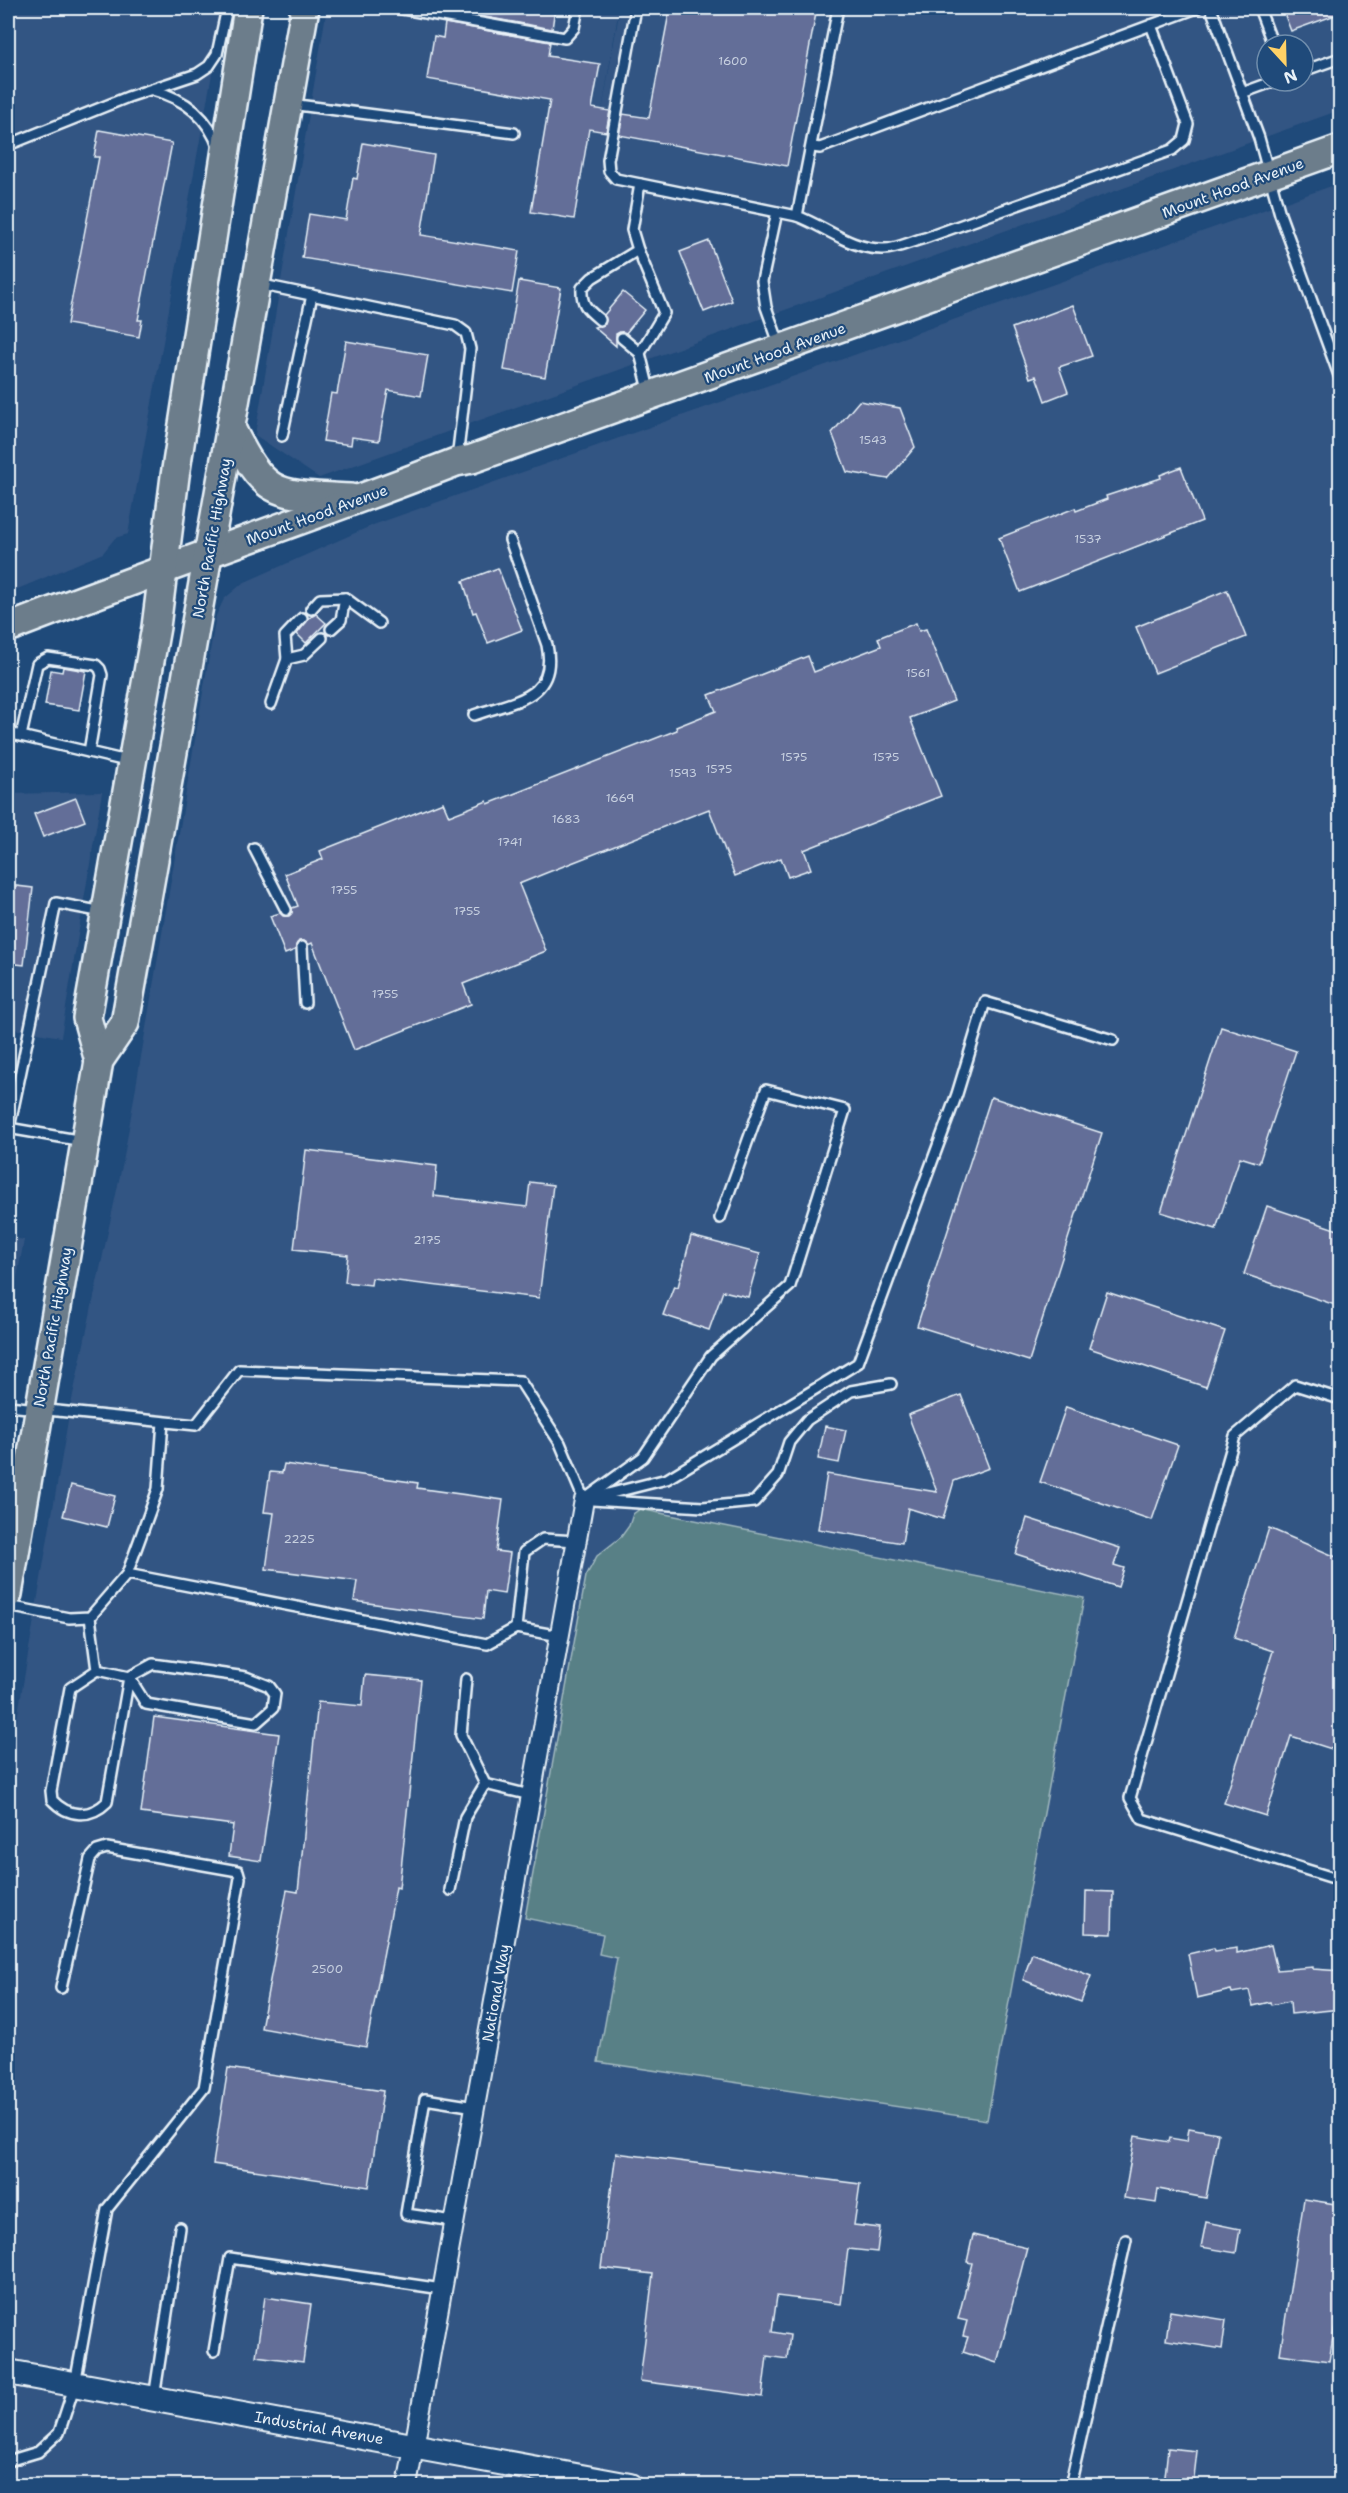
<svg xmlns="http://www.w3.org/2000/svg" width="1348" height="2493" font-family="'Shantell Sans',sans-serif">
  <style>
    .built { fill: #335583; fill-rule: evenodd }
    .green { fill: #598086; stroke: #a0b8bf; stroke-width: 1.5 }
    .building { fill: #636e98; stroke: #e8f1f8; stroke-width: 1.5 }
    .lines { fill: none; stroke-linecap: round; stroke-linejoin: round }
    .lane-casing { stroke: #e8f1f8; stroke-width: 14 }
    .street-casing { stroke: #e8f1f8; stroke-width: 22 }
    .secondary-casing { stroke: #e8f1f8; stroke-width: 28 }
    .primary-casing { stroke: #e8f1f8; stroke-width: 32 }
    .lane { stroke: #1f4a7a; stroke-width: 9 }
    .street { stroke: #1f4a7a; stroke-width: 18 }
    .secondary { stroke: #1f4a7a; stroke-width: 24 }
    .primary { stroke: #6c7d8b; stroke-width: 27 }
    .labels { text-anchor: middle; dominant-baseline: central; stroke-width: 4.5; stroke-linejoin: round; paint-order: stroke }
    .number-label { font-size: 12px; fill: #c7d0e0 }
    .street-label { font-size: 15px; fill: #e8f1f8; stroke: #1f4a7a }
  </style>
  <rect width="100%" height="100%" fill="#1f4a7a"/>
  <filter id="ink" filterUnits="userSpaceOnUse"><feTurbulence type="fractalNoise" baseFrequency=".0167" numOctaves="2"/><feDisplacementMap in="SourceGraphic" scale="12" xChannelSelector="R" yChannelSelector="G"/><feConvolveMatrix kernelMatrix="1 2 1 2 8 2 1 2 1" color-interpolation-filters="sRGB"/></filter>
  <g filter="url(#ink)">
    <g class="built">
      <polygon points="8,8 224,8 128,534 115,538 103,553 8,593"/>
      <path d="M327,8H619L598,134L620,8H1340V110L319,478L255,435ZM1267,45H1303V81H1267Z"/>
      <polygon points="1340,183 1340,2485 8,2486 8,1772 70,1409 124,1157 216,616 224,599 243,583 373,525"/>
      <polygon points="102,792 61,1037 8,1028 8,794"/>
      <polygon points="8,1237 24,1240 8,1325"/>
    </g>
    <polygon class="green" points="640,1509 1084,1598 987,2120 598,2062 617,1958 599,1954 603,1934 525,1918 586,1576 597,1556 621,1537 629,1526 633,1514"/>
    <g class="building">
      <polygon points="447,8 555,8 552,29 447,10"/>
      <polygon points="670,8 817,8 787,166 619,135 623,114 649,118"/>
      <polygon points="1282,8 1341,8 1341,13 1291,31"/>
      <polygon points="445,23 550,42 548,56 600,64 592,108 610,111 606,132 589,129 574,219 531,212 550,100 427,79 434,36 443,38"/>
      <polygon points="99,130 172,143 138,320 142,320 139,337 67,324 99,157 94,157"/>
      <polygon points="363,143 434,155 421,235 519,251 512,293 302,258 309,214 346,220 353,178 357,179"/>
      <polygon points="709,241 732,301 704,312 680,252"/>
      <polygon points="519,281 561,288 545,377 504,370"/>
      <polygon points="623,292 645,310 626,333 620,332 616,334 616,346 594,327 605,324 604,315"/>
      <polygon points="1073,305 1092,356 1059,367 1068,392 1045,401 1036,376 1030,378 1012,328"/>
      <polygon points="346,341 428,355 421,396 388,390 379,441 352,437 351,445 323,441 331,393 337,394"/>
      <polygon points="859,401 900,408 915,447 888,479 847,472 832,433"/>
      <polygon points="1181,467 1202,521 1020,592 999,538 1075,508 1076,511 1107,499 1106,496 1161,478 1160,475"/>
      <polygon points="498,568 522,630 488,643 476,612 473,613 463,581"/>
      <polygon points="1227,590 1246,637 1155,673 1136,627"/>
      <polygon points="316,614 326,623 306,643 297,634 309,618"/>
      <polygon points="916,623 919,631 926,629 954,701 910,718 941,796 804,850 811,869 788,877 781,858 735,876 709,809 546,873 519,884 546,951 463,984 471,1004 354,1050 312,943 308,945 304,941 299,941 295,950 285,954 270,916 280,913 283,916 289,916 292,913 292,908 298,906 285,874 323,859 320,851 443,802 449,816 487,801 488,804 677,730 676,727 716,711 709,695 808,656 814,672 881,646 878,638"/>
      <polygon points="63,667 86,671 79,710 45,705 51,670 62,672"/>
      <polygon points="76,798 85,821 43,837 34,814"/>
      <polygon points="8,885 33,888 24,965 8,963"/>
      <polygon points="1221,1027 1296,1051 1259,1163 1240,1157 1216,1229 1161,1212"/>
      <polygon points="991,1097 1102,1133 1029,1361 917,1326"/>
      <polygon points="306,1150 437,1166 434,1196 527,1207 530,1182 553,1185 539,1298 372,1278 371,1285 345,1282 348,1255 294,1249"/>
      <polygon points="1267,1206 1341,1231 1341,1307 1244,1274"/>
      <polygon points="691,1236 760,1254 748,1297 723,1291 709,1330 663,1315 674,1286 678,1287"/>
      <polygon points="1107,1292 1225,1331 1206,1387 1089,1348"/>
      <polygon points="961,1395 989,1468 954,1481 943,1519 908,1508 902,1543 818,1529 827,1474 937,1492 908,1415"/>
      <polygon points="1066,1407 1178,1445 1152,1520 1040,1482"/>
      <polygon points="825,1426 846,1430 839,1463 818,1459"/>
      <polygon points="284,1464 418,1483 417,1488 503,1500 496,1551 510,1553 504,1594 486,1591 483,1619 354,1601 357,1581 266,1569 274,1513 264,1512 270,1472 282,1473"/>
      <polygon points="71,1485 115,1496 107,1527 63,1516"/>
      <polygon points="1027,1518 1120,1548 1114,1565 1124,1568 1118,1587 1016,1554"/>
      <polygon points="1269,1528 1341,1559 1341,1752 1291,1736 1266,1816 1224,1803 1273,1651 1234,1638"/>
      <polygon points="365,1675 421,1680 399,1888 396,1887 366,2047 261,2028 287,1890 298,1892 318,1702 362,1706"/>
      <polygon points="154,1717 279,1734 261,1861 229,1856 233,1825 141,1813"/>
      <polygon points="1086,1891 1113,1892 1112,1934 1085,1933"/>
      <polygon points="1271,1945 1277,1970 1313,1967 1313,1969 1341,1971 1341,2009 1291,2014 1290,2001 1271,2005 1270,2002 1253,2006 1249,1990 1232,1993 1231,1990 1197,1998 1188,1954 1214,1948 1215,1951 1237,1948 1237,1953"/>
      <polygon points="1032,1953 1091,1976 1081,2002 1023,1980"/>
      <polygon points="228,2068 383,2091 369,2187 213,2164"/>
      <polygon points="1189,2128 1218,2133 1206,2198 1158,2189 1156,2203 1124,2198 1135,2136 1169,2142 1170,2138 1187,2141"/>
      <polygon points="616,2153 860,2184 854,2225 880,2228 877,2252 848,2249 841,2304 777,2296 772,2332 790,2335 787,2359 767,2356 762,2397 640,2381 653,2274 601,2268"/>
      <polygon points="1304,2199 1341,2205 1341,2289 1329,2361 1280,2354"/>
      <polygon points="1206,2222 1240,2229 1236,2253 1201,2247"/>
      <polygon points="973,2235 1027,2248 997,2363 963,2352 968,2337 963,2336 967,2321 958,2319 972,2263 967,2262"/>
      <polygon points="265,2297 311,2304 303,2362 256,2356"/>
      <polygon points="1170,2311 1226,2320 1222,2349 1166,2340"/>
      <polygon points="1168,2448 1197,2451 1193,2486 1164,2486"/>
    </g>
    <g class="lines">
      <g class="lane-casing">
        <g id="lane">
          <polyline points="397,8 565,38 574,28 578,8"/>
          <path d="M636,8L608,160L609,171L616,179L797,216C826,227 852,250 884,249C897,249 912,241 925,238L1172,150L1184,140L1188,124L1151,25"/>
          <polyline points="1211,8 1259,138 1280,214 1340,378"/>
          <polyline points="1259,8 1273,45"/>
          <polyline points="1303,71 1340,58"/>
          <path d="M152,90C184,98 208,116 219,149"/>
          <polyline points="1242,93 1275,81"/>
          <polyline points="290,104 514,133"/>
          <polyline points="8,145 128,97 197,74 209,66 217,54 227,8"/>
          <polyline points="813,147 820,148 1197,8"/>
          <polyline points="640,184 632,230 638,250 664,313 640,353 650,394"/>
          <polyline points="777,212 762,281 766,307 780,346"/>
          <polyline points="797,216 838,8"/>
          <polyline points="258,284 455,325 466,333 470,349 457,459"/>
          <path d="M600,320C587,309 581,305 582,288L592,278L638,250"/>
          <polyline points="622,338 640,353"/>
          <polyline points="282,436 312,295"/>
          <polyline points="311,609 320,599 345,598 379,623"/>
          <polyline points="331,629 341,620 345,598"/>
          <polyline points="287,659 285,636 302,618"/>
          <polyline points="271,704 287,659 304,655 322,638"/>
          <path d="M474,715C513,701 558,699 547,645L510,540"/>
          <polyline points="8,733 131,762"/>
          <polyline points="21,736 37,664 48,658 96,665 100,669 102,675 89,752"/>
          <polyline points="254,848 286,910"/>
          <polyline points="302,947 305,1003"/>
          <polyline points="8,1128 83,1141"/>
          <polyline points="9,1128 56,903 103,912"/>
          <polyline points="1340,1399 1295,1385 1235,1436 1130,1798 1142,1819 1340,1880"/>
          <polyline points="8,1406 196,1425 239,1370 520,1381 560,1443 584,1500"/>
          <polyline points="588,1497 643,1457 711,1356 790,1286 845,1110 766,1090 720,1218"/>
          <polyline points="584,1500 667,1479 858,1363 957,1094 985,1002 1113,1040"/>
          <polyline points="592,1500 703,1507 754,1502 778,1475 789,1442 807,1420 851,1391 891,1384"/>
          <polyline points="127,1574 487,1644 516,1628 560,1636"/>
          <polyline points="8,1606 69,1618 90,1617 127,1574 158,1489 163,1422"/>
          <path d="M90,1617L97,1670L129,1677L153,1664L246,1677L269,1686L275,1694L273,1708L256,1723L146,1704L129,1677L107,1802C90,1819 68,1817 52,1800L51,1791L70,1688L97,1670"/>
          <polyline points="516,1628 524,1552 543,1539 577,1541"/>
          <polyline points="466,1679 461,1735 485,1784 530,1795"/>
          <polyline points="450,1890 465,1817 485,1784"/>
          <polyline points="454,2221 406,2214 425,2099 475,2107"/>
          <polyline points="214,2351 230,2258 442,2289"/>
          <polyline points="154,2398 180,2228"/>
          <polyline points="8,2461 38,2452 59,2433 75,2384 107,2209 204,2088 240,1878 238,1871 107,1848 97,1851 90,1859 61,1988"/>
          <polyline points="1070,2486 1126,2240"/>
        </g>
      </g>
      <g class="street-casing">
        <polyline id="street" points="407,2486 584,1500"/>
      </g>
      <g class="secondary-casing">
        <polyline id="secondary" points="8,2372 630,2486"/>
      </g>
      <g class="primary-casing">
        <g id="primary">
          <path d="M231,428C266,499 275,494 351,498"/>
          <path d="M8,628C156,570 307,520 456,462L472,459L1340,149"/>
          <polyline points="99,1061 87,1018 156,627 175,476 248,8"/>
          <polyline points="8,1594 99,1061 125,1023 305,8"/>
        </g>
      </g>
      <use href="#lane" class="lane"/>
      <use href="#street" class="street"/>
      <use href="#secondary" class="secondary"/>
      <use href="#primary" class="primary"/>
    </g>
  </g>
  <g class="labels">
    <g class="number-label">
      <text x="733" y="61">1600</text>
      <text x="873" y="440">1543</text>
      <text x="1088" y="539">1537</text>
      <text x="918" y="673">1561</text>
      <text x="794" y="757">1575</text>
      <text x="886" y="757">1575</text>
      <text x="719" y="769">1575</text>
      <text x="683" y="773">1593</text>
      <text x="620" y="798">1669</text>
      <text x="566" y="819">1683</text>
      <text x="510" y="842">1741</text>
      <text x="344" y="890">1755</text>
      <text x="467" y="911">1755</text>
      <text x="385" y="994">1755</text>
      <text x="427" y="1240">2175</text>
      <text x="299" y="1539">2225</text>
      <text x="327" y="1969">2500</text>
    </g>
    <g class="street-label">
      <text transform="translate(1233 188) rotate(-20)">Mount Hood Avenue</text>
      <text transform="translate(775 353) rotate(-20)">Mount Hood Avenue</text>
      <text transform="translate(317 515) rotate(-20)">Mount Hood Avenue</text>
      <text transform="translate(212 538) rotate(-80)">North Pacific Highway</text>
      <text transform="translate(53 1327) rotate(-80)">North Pacific Highway</text>
      <text transform="translate(496 1993) rotate(-80)">National Way</text>
      <text transform="translate(319 2428) rotate(10)">Industrial Avenue</text>
    </g>
  </g>
  <rect width="1348" height="2493" fill="none" stroke="#1f4a7a" stroke-width="30"/>
  <rect x="15" y="15" width="1318" height="2463" fill="none" stroke="#e8f1f8" stroke-width="2" filter="url(#ink)"/>
  <g transform="translate(1285 63) rotate(158)"><circle r="28" fill="#1f4a7a" stroke="#6f8dac" stroke-width="1.5"/>
  <path d="M0-4.5L10 22L0 15L-10 22Z" fill="#ffd166"/>
  <text y="-9" font-size="16" font-weight="bold" text-anchor="middle" fill="#e8f1f8">N</text>
  </g>
</svg>
